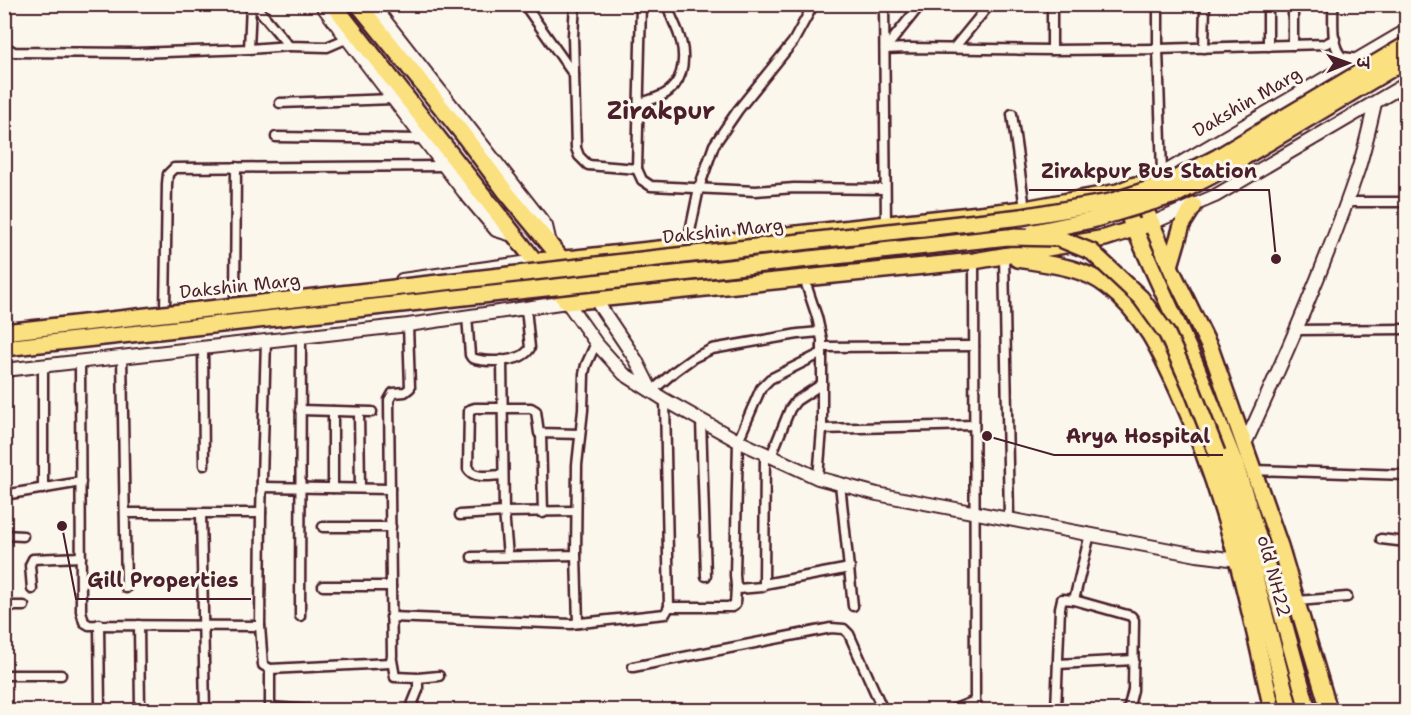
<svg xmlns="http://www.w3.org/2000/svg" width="1411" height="715" font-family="'Shantell Sans','Playpen Sans Deva',sans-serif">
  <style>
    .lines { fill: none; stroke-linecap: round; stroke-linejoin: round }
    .street-casing { stroke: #4a1f2b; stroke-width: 13 }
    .secondary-casing { stroke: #4a1f2b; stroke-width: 16 }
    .highway-casing { stroke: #4a1f2b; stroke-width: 20 }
    .street { stroke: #fbf7ec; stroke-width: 8 }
    .secondary { stroke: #fbf7ec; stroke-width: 12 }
    .highway { stroke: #fbe080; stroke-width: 15 }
    .highway-bridge-casing { stroke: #4a1f2b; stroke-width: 20; stroke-linecap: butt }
    .highway-bridge { stroke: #fbe080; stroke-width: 15 }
    .labels { text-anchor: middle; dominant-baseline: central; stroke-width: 6; stroke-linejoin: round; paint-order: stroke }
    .street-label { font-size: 18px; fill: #4a1f2b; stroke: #fbf7ec }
    .district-label { font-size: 24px; font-weight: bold; fill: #4a1f2b; stroke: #fbf7ec }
    .leader { fill: none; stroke: #4a1f2b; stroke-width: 2 }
    .callout-dot { fill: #4a1f2b; stroke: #fbf7ec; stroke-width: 2 }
    .callout-label { font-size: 20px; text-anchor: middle; font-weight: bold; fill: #4a1f2b; stroke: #fbf7ec; stroke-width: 6; stroke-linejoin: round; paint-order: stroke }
  </style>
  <rect width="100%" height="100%" fill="#fbf7ec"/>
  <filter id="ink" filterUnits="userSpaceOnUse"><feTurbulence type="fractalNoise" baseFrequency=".0167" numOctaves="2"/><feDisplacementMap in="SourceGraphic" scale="12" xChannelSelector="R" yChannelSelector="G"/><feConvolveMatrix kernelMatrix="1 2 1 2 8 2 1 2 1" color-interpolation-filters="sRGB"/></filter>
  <g filter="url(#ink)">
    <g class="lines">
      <g class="street-casing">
        <g id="street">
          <polyline points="6,4 5,42 7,48 14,52 137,53 249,49 251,4"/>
          <polyline points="254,4 289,46 327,47 348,38"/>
          <polyline points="524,4 574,75"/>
          <polyline points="575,4 573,36 576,148 579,156 588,165 637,169"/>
          <polyline points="641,4 637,169 642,180 651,186 756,191 794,188 885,189"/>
          <polyline points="884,4 886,224"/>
          <polyline points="1158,4 1158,49 1325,44 1335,39"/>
          <polyline points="1268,4 1268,46"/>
          <polyline points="1293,4 1293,45"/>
          <path d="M1333,4C1334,21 1330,45 1342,57L1359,59"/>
          <polyline points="954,48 990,4"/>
          <polyline points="1204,48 1205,4"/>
          <polyline points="249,49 289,46"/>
          <polyline points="885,49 909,48 1052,50 1158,49 1162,174"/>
          <polyline points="885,49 921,4"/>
          <polyline points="1052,50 1052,4"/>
          <polyline points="280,103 394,99"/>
          <path d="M639,104C648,100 661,98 669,91C685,78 686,53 679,35C676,25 669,15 668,4"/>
          <polyline points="1012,114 1025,209"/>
          <polyline points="276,137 423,139"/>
          <polyline points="1346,202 1406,202"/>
          <polyline points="687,246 699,188 714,145 738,110 793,42 811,9"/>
          <polyline points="1004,256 1009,517"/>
          <polyline points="974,261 975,710"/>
          <polyline points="804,278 817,317 822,340 822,429 818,478"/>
          <polyline points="235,304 236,167"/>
          <polyline points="165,310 167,184 168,174 174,168 444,166"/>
          <path d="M467,316L470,355L472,358C487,363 522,363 530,348L526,308"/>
          <polyline points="1295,330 1406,329"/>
          <polyline points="266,340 261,513 260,626 263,665 270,669 390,663 392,656 391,586"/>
          <polyline points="203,347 204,465"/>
          <polyline points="822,347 974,346"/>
          <polyline points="122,356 126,588"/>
          <polyline points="502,360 504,512 575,511"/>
          <polyline points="80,361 81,611 84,622 89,625 260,626"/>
          <polyline points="43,365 43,489"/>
          <polyline points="652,391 675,371 693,358 712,349 798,334 820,332"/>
          <polyline points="300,410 372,412"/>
          <polyline points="333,411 333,488"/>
          <polyline points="359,412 360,488"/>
          <polyline points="701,420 706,576"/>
          <polyline points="822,429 974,425"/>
          <polyline points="541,434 543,513"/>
          <polyline points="765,454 764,584 762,587 738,589 736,586 735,575 738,441 761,388 770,379 822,353"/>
          <polyline points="771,456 790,409 796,401 822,384"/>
          <polyline points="1252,470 1406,475"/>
          <path d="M503,475C492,475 475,480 468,469L469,410L475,408H531L536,411L539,433L580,434"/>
          <polyline points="840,484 853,606"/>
          <polyline points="262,487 390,489"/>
          <polyline points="4,495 81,482"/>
          <polyline points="125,513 261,513"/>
          <polyline points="201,514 205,710"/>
          <polyline points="460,515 504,512 508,556"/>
          <polyline points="323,527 391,527"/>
          <polyline points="4,535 23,536"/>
          <polyline points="1381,539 1406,542"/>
          <polyline points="576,555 578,623"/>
          <polyline points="472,557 576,555 577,465 583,410 584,374 586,365 596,343"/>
          <polyline points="764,584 850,568"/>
          <polyline points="323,586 391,586 389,400 393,393 405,392 410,388 408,325"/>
          <polyline points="32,589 30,565 33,559 81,557"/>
          <polyline points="1074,600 1090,534"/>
          <polyline points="1297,601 1347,597"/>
          <polyline points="4,606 24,606"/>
          <polyline points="669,607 732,607 735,605 736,586"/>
          <polyline points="300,616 301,337"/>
          <polyline points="391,617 571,624 665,614 669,607 665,400"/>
          <polyline points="99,624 100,710"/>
          <polyline points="139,625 140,710"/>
          <polyline points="392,660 395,677 418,678 418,690 410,710"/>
          <polyline points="1058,664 1134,660"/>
          <polyline points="633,667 831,628 844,629 849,634 883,710"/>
          <polyline points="4,675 61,675"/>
          <polyline points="418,678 439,676"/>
          <polyline points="270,707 310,710"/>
          <polyline points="270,710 270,669"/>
          <polyline points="952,710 975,701"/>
          <polyline points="1056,710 1060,608 1062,599 1074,600 1131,616 1134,620 1133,690 1128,710"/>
        </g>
      </g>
      <g class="secondary-casing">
        <g id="secondary">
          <polyline points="321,4 464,192 496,230 516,236"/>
          <polyline points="372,4 546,226 550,243"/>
          <polyline points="1135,185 1162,174 1406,31"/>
          <polyline points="1152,223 1215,196 1406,84"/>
          <polyline points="402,280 536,261"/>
          <polyline points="595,299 636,360 651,390"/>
          <polyline points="4,370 408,325 567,302 596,343 624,374 665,400 738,441 818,478 877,494 1197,555 1238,560"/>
          <path d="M1244,446C1286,355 1326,264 1358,170C1365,148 1370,125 1375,103"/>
        </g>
      </g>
      <g class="highway-casing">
        <g id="highway">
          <polyline points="333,4 567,302 974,261 1105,238 1152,223"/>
          <polyline points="358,4 462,133 506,192 589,292"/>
          <polyline points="1121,199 1195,363 1236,466 1279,604 1308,710"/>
          <path d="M1017,259C1047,264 1081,266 1107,286C1143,313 1161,353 1179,393C1225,494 1249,603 1272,710"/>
          <polyline points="536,261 576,258 1025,209 1118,192 1135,185 1173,273 1211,350 1280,546 1329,710"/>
          <polyline points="1170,266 1182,225 1194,206"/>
          <polyline points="1217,453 1249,555 1290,710"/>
        </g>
      </g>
      <use href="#street" class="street"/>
      <use href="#secondary" class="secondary"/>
      <use href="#highway" class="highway"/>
      <g class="highway-bridge-casing">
        <g id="highway-bridge">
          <polyline points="1034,232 1092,220 1175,195 1224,169 1406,60"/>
          <polyline points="4,332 1021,217 1110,202 1165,184 1216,158 1406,45"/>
          <polyline points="4,348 1008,237 1058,238 1092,252 1141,298 1167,334 1192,389 1217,453"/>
        </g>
      </g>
      <use href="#highway-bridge" class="highway-bridge"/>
    </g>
  </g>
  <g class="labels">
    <g class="street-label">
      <text transform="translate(1247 102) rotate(-30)">Dakshin Marg</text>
      <text transform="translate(723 231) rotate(-6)">Dakshin Marg</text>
      <text transform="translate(240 286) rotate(-6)">Dakshin Marg</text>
      <text transform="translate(1274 576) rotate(75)">old NH22</text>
    </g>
    <g class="district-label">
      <text x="661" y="111">Zirakpur</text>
    </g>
  </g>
  <path class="leader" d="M1276 259L1269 190H1029M987 436L1054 455H1223M62 526L76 599H251"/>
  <g class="callout-dot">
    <circle cx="1276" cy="259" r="6"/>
    <circle cx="987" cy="436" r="6"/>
    <circle cx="62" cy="526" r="6"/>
  </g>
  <g class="callout-label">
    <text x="1149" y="178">Zirakpur Bus Station</text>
    <text x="1138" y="443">Arya Hospital</text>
    <text x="163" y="587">Gill Properties</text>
  </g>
  <rect width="1411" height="715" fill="none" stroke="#fbf7ec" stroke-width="24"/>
  <rect x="12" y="12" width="1387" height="691" fill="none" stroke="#4a1f2b" stroke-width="2" filter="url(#ink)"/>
  <g transform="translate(1348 63) rotate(89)" stroke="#fbf7ec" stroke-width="4.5" paint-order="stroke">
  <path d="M0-4.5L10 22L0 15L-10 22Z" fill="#4a1f2b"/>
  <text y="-9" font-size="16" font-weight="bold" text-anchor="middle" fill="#4a1f2b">उ</text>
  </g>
</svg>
